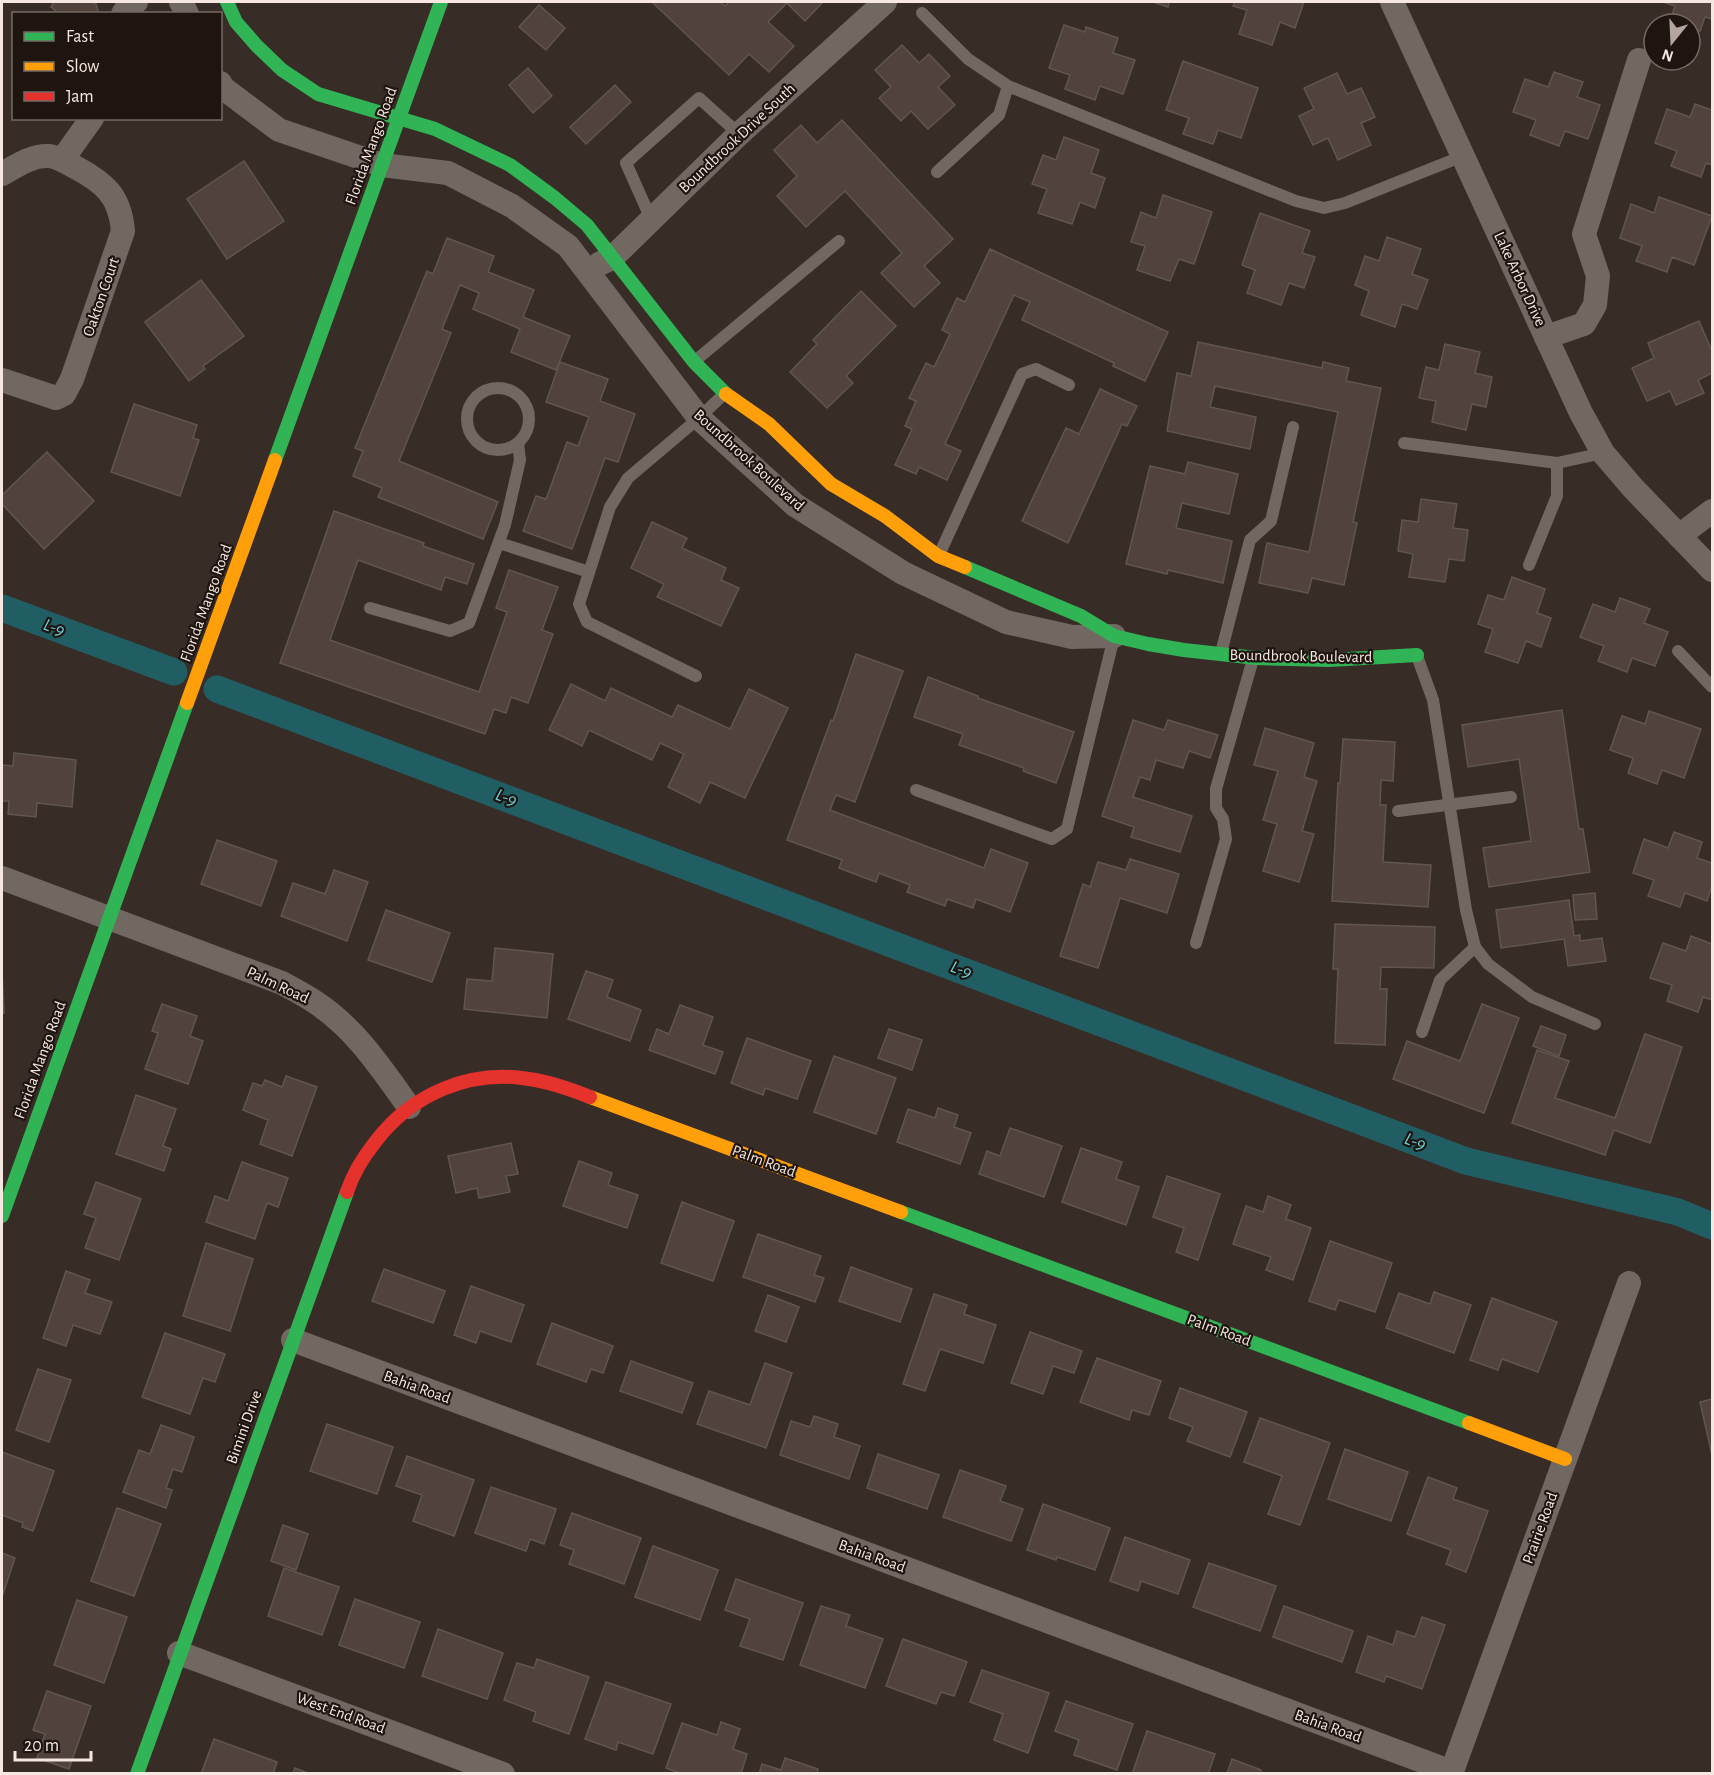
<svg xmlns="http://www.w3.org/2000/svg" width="1714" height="1775" font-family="'Alegreya Sans',sans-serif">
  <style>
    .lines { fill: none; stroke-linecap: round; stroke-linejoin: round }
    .canal { stroke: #205e64; stroke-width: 27 }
    .building { fill: #51423c; stroke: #605550; stroke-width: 1.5 }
    .lane { stroke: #716862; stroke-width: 12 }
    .street { stroke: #716862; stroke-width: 24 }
    .fast { stroke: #30b455; stroke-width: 14 }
    .slow { stroke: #ff9f0a; stroke-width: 14 }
    .jam { stroke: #e5322d; stroke-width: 14 }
    .labels { text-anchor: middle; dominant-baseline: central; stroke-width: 4.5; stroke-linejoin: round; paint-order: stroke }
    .street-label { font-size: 16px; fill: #f6e7e0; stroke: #1f1510 }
    .water-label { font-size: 18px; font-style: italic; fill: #6bd2de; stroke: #1f1510 }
  </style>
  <rect width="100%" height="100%" fill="#382c27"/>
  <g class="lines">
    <g class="canal">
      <polyline points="2,608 174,672"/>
      <polyline points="217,689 1466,1161 1678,1212 1712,1226"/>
    </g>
  </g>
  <g class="building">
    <polygon points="54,2 91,2 96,4 98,10 96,14 53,14 55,10 51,7"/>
    <polygon points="652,2 720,2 725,6 729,2 823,2 805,21 787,3 768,22 794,46 769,72 749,54 729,75"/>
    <polygon points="1153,2 1169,2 1168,7"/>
    <polygon points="1235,2 1304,2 1295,28 1280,22 1272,45 1239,34 1247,10 1233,6"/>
    <polygon points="1663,2 1712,2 1712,19 1705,17 1700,31 1690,28 1690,24 1679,24 1670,21 1675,6"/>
    <polygon points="539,5 565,28 546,50 519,27"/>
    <polygon points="1064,25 1085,32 1086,27 1118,38 1113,53 1135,60 1123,94 1100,86 1095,100 1065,89 1070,75 1049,68"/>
    <polygon points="902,45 919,63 929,54 950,76 938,87 955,105 928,129 911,111 901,121 879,98 891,87 875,70"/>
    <polygon points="1183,61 1258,88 1241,138 1218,130 1213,144 1183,134 1189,118 1166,110"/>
    <polygon points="528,68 552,96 533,113 509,85"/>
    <polygon points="1554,72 1583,82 1577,97 1600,105 1588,139 1565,131 1559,146 1530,135 1536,120 1513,112 1525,79 1548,87"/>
    <polygon points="1337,73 1347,94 1361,88 1375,117 1361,123 1371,145 1338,160 1328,138 1313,145 1299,116 1314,109 1304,88"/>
    <polygon points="615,85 631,102 586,144 570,127"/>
    <polygon points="1695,104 1712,110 1712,165 1706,163 1701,177 1671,166 1677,151 1655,143 1667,109 1690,117"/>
    <polygon points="842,120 953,239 924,266 940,283 914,307 881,273 902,253 845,191 806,227 777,196 797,176 774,150 801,125 817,143"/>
    <polygon points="1064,137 1099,150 1091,173 1105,178 1095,208 1080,202 1072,224 1038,213 1047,189 1032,184 1043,155 1056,160"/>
    <polygon points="244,161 284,221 227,259 187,199"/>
    <polygon points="1163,195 1212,212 1194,264 1179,259 1170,281 1137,270 1145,246 1131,242 1141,212 1156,218"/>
    <polygon points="1659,197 1712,216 1694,265 1672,257 1667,272 1636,261 1642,246 1620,238 1631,204 1654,213"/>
    <polygon points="1260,213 1310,231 1302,253 1315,257 1304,288 1289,283 1281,305 1247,293 1255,270 1242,265"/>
    <polygon points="1387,237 1421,249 1412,274 1428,280 1417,309 1402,304 1395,327 1361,315 1369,291 1355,285 1365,256 1379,261"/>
    <polygon points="447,238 494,256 488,272 534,290 523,317 570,336 556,370 511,352 520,329 473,309 479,293 460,285 442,329 451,333 399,461 498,502 483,539 378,497 382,488 353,476 363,451 355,448 427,271 433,274"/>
    <polygon points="990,249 1168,332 1145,381 1113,366 1114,363 1022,320 1030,302 1014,295 945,444 961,451 947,480 919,467 916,474 895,465 912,429 905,426 916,401 909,398 926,363 934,367 950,334 942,330 957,298 965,302"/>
    <polygon points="201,280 244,336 203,366 205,369 189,381 145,322"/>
    <polygon points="861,291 896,326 846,376 853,383 827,408 790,372 817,344 813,340"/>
    <polygon points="1699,321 1712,351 1712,373 1698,380 1704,393 1676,405 1670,391 1647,401 1632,368 1654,358 1648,343"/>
    <polygon points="1198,342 1322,368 1323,362 1349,368 1346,381 1381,388 1353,522 1357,523 1344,585 1312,578 1308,593 1259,583 1267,543 1309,552 1338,412 1215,386 1210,407 1256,417 1250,449 1167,431 1177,373 1191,376"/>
    <polygon points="1445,344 1480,352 1475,373 1492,377 1486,407 1472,404 1466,430 1432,422 1436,401 1419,398 1426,367 1439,370"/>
    <polygon points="560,362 608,379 600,401 635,414 618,462 605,458 572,549 523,531 536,496 546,499 567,442 578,446 589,417 546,402"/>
    <polygon points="1100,389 1137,406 1127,426 1122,424 1068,543 1022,521 1066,428 1079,434"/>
    <polygon points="134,404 197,425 193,438 199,440 180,496 111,472"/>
    <polygon points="47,452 94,501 44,549 2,504 2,495"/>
    <polygon points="1188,462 1238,474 1229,514 1182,503 1176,528 1232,541 1223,583 1168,570 1167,574 1126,564 1150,466 1185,474"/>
    <polygon points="1421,499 1457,504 1453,528 1468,530 1464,561 1449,559 1445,582 1409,577 1413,554 1398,551 1402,520 1418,522"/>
    <polygon points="334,511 424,543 423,546 474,564 467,584 445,577 441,590 358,560 330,640 479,692 507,612 496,608 509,570 558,587 542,630 553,634 528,703 511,697 506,713 494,709 485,734 280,663"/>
    <polygon points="652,522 687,538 682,548 726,568 721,580 739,588 721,626 657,597 664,584 631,568"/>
    <polygon points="1512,577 1545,589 1537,613 1551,618 1541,647 1526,641 1518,663 1485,652 1493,629 1478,624 1488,595 1504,600"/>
    <polygon points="1620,598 1650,609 1644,623 1668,632 1655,666 1632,658 1627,672 1598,661 1604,646 1580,637 1593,604 1615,612"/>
    <polygon points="856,654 903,671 855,802 836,795 830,810 984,868 991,849 1028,863 1010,912 976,899 973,908 947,899 945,906 907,892 910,885 879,873 876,882 839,868 842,860 787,840 831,720 833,721"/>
    <polygon points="928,677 978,696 978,698 1074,732 1056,783 1023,771 1024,768 959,745 963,734 914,717"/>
    <polygon points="571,684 605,701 611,688 672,717 678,705 730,729 749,689 788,708 745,798 710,782 700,803 668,787 684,754 660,743 652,760 589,730 582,746 549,730"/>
    <polygon points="1562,710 1579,829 1583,829 1590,872 1489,887 1483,848 1531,841 1519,759 1468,767 1462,725"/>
    <polygon points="1649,711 1701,729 1684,778 1662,770 1657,784 1628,773 1633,758 1610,750 1622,716 1645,724"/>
    <polygon points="1133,720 1164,730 1168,720 1218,735 1210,758 1189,751 1183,768 1156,760 1150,780 1140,777 1133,797 1192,816 1180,852 1131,837 1134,827 1102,816"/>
    <polygon points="1265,728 1314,743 1304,777 1317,781 1302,831 1314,834 1299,882 1263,871 1277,824 1263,820 1278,771 1254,765"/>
    <polygon points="1343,739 1395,742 1393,781 1381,780 1380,805 1386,805 1383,862 1431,865 1428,907 1332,901 1338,783 1340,783"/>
    <polygon points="14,753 76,760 72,807 37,803 36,817 8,814 9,801 2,801 2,765 13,766"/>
    <polygon points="1674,832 1702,842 1697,858 1712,863 1712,885 1707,901 1685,893 1680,907 1648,896 1654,880 1633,873 1644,839 1668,848"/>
    <polygon points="217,840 277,861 261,906 201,884"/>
    <polygon points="1130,859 1179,874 1167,913 1120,898 1098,968 1060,956 1083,884 1090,887 1098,862 1126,870"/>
    <polygon points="334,870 368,882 347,941 281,916 293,883 325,894"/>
    <polygon points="1595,893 1597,919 1575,920 1573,895"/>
    <polygon points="1569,900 1574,936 1580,935 1580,941 1602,938 1606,961 1568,966 1564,939 1501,948 1496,910"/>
    <polygon points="386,910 450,933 432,982 368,960"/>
    <polygon points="1335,924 1435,927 1434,968 1381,967 1380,989 1387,989 1385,1045 1335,1043 1338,969 1333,969"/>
    <polygon points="1691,936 1712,944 1712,1000 1703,997 1698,1012 1667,1001 1672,985 1650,978 1663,943 1686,951"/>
    <polygon points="495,948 553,954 547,1018 464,1009 467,979 492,981"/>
    <polygon points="2,969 4,1013 2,1013"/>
    <polygon points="586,971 613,980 607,997 641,1010 630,1041 568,1019"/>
    <polygon points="162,1004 197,1016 190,1036 203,1041 188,1084 145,1069 158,1033 152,1031"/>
    <polygon points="1482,1004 1519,1018 1484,1113 1393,1079 1407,1041 1460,1061"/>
    <polygon points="680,1005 713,1017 703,1045 723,1052 715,1074 649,1050 657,1029 669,1034"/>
    <polygon points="1541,1026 1566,1035 1559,1056 1533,1046"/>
    <polygon points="889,1029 922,1040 912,1070 878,1058"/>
    <polygon points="1645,1034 1682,1047 1650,1143 1614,1130 1605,1155 1512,1123 1537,1050 1569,1061 1555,1098 1615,1118"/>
    <polygon points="747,1038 811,1061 797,1099 765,1088 763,1095 731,1083"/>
    <polygon points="834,1056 896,1078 876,1134 814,1112"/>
    <polygon points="286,1076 317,1087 292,1156 260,1144 268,1120 243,1110 253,1083 262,1086 265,1080 282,1087"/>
    <polygon points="136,1095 176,1109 163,1146 171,1149 164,1171 116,1154"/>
    <polygon points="938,1108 958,1115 954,1127 971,1133 960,1164 897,1142 908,1109 935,1118"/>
    <polygon points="1010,1128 1062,1146 1044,1197 979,1174 987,1151 1000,1156"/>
    <polygon points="511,1143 518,1174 506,1176 510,1192 479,1198 477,1188 456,1193 448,1156"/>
    <polygon points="1081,1148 1122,1162 1116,1179 1139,1187 1126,1225 1062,1202"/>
    <polygon points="579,1161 612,1173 608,1185 638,1195 627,1228 563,1206"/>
    <polygon points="242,1162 288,1178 278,1207 267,1203 255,1239 206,1222 215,1196 228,1201"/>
    <polygon points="1167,1176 1220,1194 1198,1260 1176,1252 1184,1228 1153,1217"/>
    <polygon points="96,1182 141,1199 119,1260 85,1248 96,1218 84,1214"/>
    <polygon points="1268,1196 1291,1205 1286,1219 1311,1228 1293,1280 1266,1270 1271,1257 1233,1244 1246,1206 1263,1212"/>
    <polygon points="682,1202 734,1221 713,1281 661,1263"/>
    <polygon points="758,1234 821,1256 814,1275 824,1278 815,1302 743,1277"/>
    <polygon points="1330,1241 1392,1263 1375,1312 1339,1300 1335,1310 1309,1301"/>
    <polygon points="206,1243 253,1259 230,1331 183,1316"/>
    <polygon points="851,1267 912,1289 900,1322 839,1301"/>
    <polygon points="384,1269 445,1291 433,1323 372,1301"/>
    <polygon points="66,1271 90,1280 85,1293 112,1302 100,1334 73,1325 66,1346 43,1338"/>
    <polygon points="471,1286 524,1305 511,1342 480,1331 476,1343 454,1335"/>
    <polygon points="1434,1292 1471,1305 1454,1353 1386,1328 1399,1293 1430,1304"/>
    <polygon points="934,1294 967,1305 964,1314 996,1325 983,1363 940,1349 925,1391 903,1384"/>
    <polygon points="768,1295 799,1307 786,1342 755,1331"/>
    <polygon points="1492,1298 1557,1322 1538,1372 1502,1359 1498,1370 1470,1360"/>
    <polygon points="552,1323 613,1346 603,1373 591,1369 586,1382 537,1364"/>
    <polygon points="1030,1332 1082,1351 1074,1373 1053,1366 1043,1394 1011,1383"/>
    <polygon points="165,1333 225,1354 215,1382 203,1378 190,1414 142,1397"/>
    <polygon points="1097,1358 1161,1381 1149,1415 1132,1410 1129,1420 1080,1402"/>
    <polygon points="631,1361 693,1383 682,1413 620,1391"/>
    <polygon points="765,1363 792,1373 766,1448 697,1424 709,1391 750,1405"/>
    <polygon points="38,1369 71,1380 49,1442 16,1430"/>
    <polygon points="1180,1388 1247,1412 1230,1457 1187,1441 1193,1427 1169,1418"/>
    <polygon points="1712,1399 1712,1455 1700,1402"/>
    <polygon points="814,1416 838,1424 834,1437 860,1446 849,1479 780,1455 791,1421 810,1427"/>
    <polygon points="1260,1418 1330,1443 1300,1525 1268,1514 1282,1476 1244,1462"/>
    <polygon points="327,1424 393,1447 377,1494 310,1471"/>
    <polygon points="161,1425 194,1437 182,1472 173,1469 166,1488 172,1490 166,1508 123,1492 139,1450 150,1454"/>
    <polygon points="1345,1449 1408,1472 1391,1521 1328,1499"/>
    <polygon points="2,1452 54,1471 33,1531 22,1527 23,1523 2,1515"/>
    <polygon points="878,1454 939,1475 927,1509 867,1488"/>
    <polygon points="407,1456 474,1480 454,1536 413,1521 422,1495 396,1486"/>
    <polygon points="960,1470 1006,1486 1000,1501 1023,1509 1011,1541 943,1517"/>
    <polygon points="1428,1477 1457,1488 1453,1499 1488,1511 1466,1572 1446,1564 1451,1550 1407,1534"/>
    <polygon points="491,1487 556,1509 544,1544 530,1539 526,1551 475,1533"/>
    <polygon points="1043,1504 1110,1528 1095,1570 1057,1557 1056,1560 1027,1550"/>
    <polygon points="117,1508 161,1524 134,1596 91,1581"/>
    <polygon points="572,1513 641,1538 624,1584 569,1564 574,1550 560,1545"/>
    <polygon points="283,1525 308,1534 296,1570 271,1561"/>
    <polygon points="1125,1537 1190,1560 1178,1594 1141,1581 1138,1591 1110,1581"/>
    <polygon points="653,1546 718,1570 700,1620 635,1597"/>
    <polygon points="2,1553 15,1558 2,1597"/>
    <polygon points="1209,1563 1276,1586 1260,1631 1193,1607"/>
    <polygon points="284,1568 339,1587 322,1635 268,1616"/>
    <polygon points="736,1579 803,1603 783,1660 740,1646 750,1619 725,1610"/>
    <polygon points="355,1599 420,1622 404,1668 339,1645"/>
    <polygon points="77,1600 127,1617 104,1683 54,1665"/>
    <polygon points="821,1606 850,1615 846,1626 883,1639 865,1688 800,1665"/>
    <polygon points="1284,1606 1353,1631 1342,1662 1273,1637"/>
    <polygon points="1422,1617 1445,1625 1422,1689 1386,1676 1384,1682 1356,1672 1368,1636 1393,1645 1397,1631 1415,1637"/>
    <polygon points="438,1629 503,1653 487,1699 422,1676"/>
    <polygon points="903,1639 967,1662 954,1696 941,1692 936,1704 886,1686"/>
    <polygon points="537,1659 589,1677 569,1734 533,1721 536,1712 504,1700 517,1663 534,1668"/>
    <polygon points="982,1670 1049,1693 1028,1753 994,1740 1003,1714 970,1702"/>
    <polygon points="606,1682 671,1704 653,1754 618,1742 616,1750 585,1739"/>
    <polygon points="47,1691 91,1706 69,1769 37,1758 45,1734 33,1730"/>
    <polygon points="1066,1701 1133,1724 1117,1770 1074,1755 1079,1740 1055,1731"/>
    <polygon points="721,1722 740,1729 733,1749 747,1754 741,1774 682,1774 666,1768 682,1723 717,1735"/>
    <polygon points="1147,1731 1215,1754 1208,1774 1132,1774"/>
    <polygon points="214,1739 277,1762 273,1774 201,1774"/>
    <polygon points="785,1758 818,1769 817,1774 759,1774 762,1764 781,1770"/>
    <polygon points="1232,1759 1261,1770 1260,1774 1227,1774"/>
    <polygon points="295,1768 310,1774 293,1774"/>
  </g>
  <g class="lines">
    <g class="lane">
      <polyline points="922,13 968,59 1008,86 1296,201 1324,208 1345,203 1463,156"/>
      <polyline points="937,172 999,115 1008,86"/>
      <polyline points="651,219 626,163 699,98 739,134"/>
      <polyline points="696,360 839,241"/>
      <circle cx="498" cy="419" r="31"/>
      <polyline points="1404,443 1557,463 1603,453"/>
      <polyline points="499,543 589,572"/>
      <polyline points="939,555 1022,374 1036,369 1069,385"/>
      <polyline points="1529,565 1557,496 1557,463"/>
      <polyline points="370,608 450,631 469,623 505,525 520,460 518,443"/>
      <polyline points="1678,651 1712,687"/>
      <polyline points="1221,653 1250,540 1271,521 1293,427"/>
      <polyline points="1417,656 1433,700 1466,910 1475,947 1488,964 1532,997 1595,1024"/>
      <polyline points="696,676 587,622 579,604 610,507 628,478 699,418 724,394"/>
      <polyline points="916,790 1052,839 1067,829 1114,637"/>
      <polyline points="1398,811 1511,797"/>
      <polyline points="1196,943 1226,839 1223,819 1216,808 1216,789 1253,659"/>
      <polyline points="1422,1032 1440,980 1475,947"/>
    </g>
    <g class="street">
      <polyline points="181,2 187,14"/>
      <polyline points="1392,2 1581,413 1603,453 1633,488 1712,570"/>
      <polyline points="123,14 127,8 136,2"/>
      <polyline points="220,83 223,88 279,130 382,165 448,173 512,206 568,246 699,418 795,505 903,573 1006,622 1072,637 1114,636"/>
      <polyline points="62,160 92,118"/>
      <path d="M2,174C16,166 32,155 49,156C59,157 67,163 75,167C105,183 120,196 123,231L72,379L64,394L56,398L2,380"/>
      <polyline points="599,264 612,258 739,134 885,2"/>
      <polyline points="1546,337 1584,324 1595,305 1598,276 1584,234 1639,60"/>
      <polyline points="1679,536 1712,511"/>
      <path d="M2,878L282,983C293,989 305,995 315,1002C355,1028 381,1068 409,1107"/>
      <polyline points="293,1340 1452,1772"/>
      <polyline points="179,1653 503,1774"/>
      <polyline points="1451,1774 1629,1283"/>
    </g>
    <g class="fast">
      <polyline points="227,2 236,22 256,45 282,70 318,94 435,129 510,165 555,198 587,225 694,362 726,394"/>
      <polyline points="275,460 441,2"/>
      <polyline points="965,567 1081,616 1114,636 1148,644 1184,650 1256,658 1329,660 1417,655"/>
      <polyline points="901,1212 1469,1423"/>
      <polyline points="2,1216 187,703"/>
      <polyline points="137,1774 347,1192"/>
    </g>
    <g class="slow">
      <polyline points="726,394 769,424 831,484 885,516 938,556 965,567"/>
      <polyline points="187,703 275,460"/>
      <polyline points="590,1097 901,1212"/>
      <polyline points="1469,1423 1565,1459"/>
    </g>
    <path class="jam" d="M347,1192C353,1173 364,1156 376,1141C412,1094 470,1069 529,1079C550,1082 570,1089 590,1097"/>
  </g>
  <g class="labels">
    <g class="street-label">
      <text transform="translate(737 138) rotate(-43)">Boundbrook Drive South</text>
      <text transform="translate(371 146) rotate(-70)">Florida Mango Road</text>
      <text transform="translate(1520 279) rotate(65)">Lake Arbor Drive</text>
      <text transform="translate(101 297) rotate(-71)">Oakton Court</text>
      <text transform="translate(749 460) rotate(42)">Boundbrook Boulevard</text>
      <text transform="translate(206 603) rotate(-70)">Florida Mango Road</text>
      <text transform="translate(1301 656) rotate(1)">Boundbrook Boulevard</text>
      <text transform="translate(278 985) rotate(25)">Palm Road</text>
      <text transform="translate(40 1060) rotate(-70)">Florida Mango Road</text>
      <text transform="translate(764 1161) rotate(20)">Palm Road</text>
      <text transform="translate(1219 1330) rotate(20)">Palm Road</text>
      <text transform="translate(417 1387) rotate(20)">Bahia Road</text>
      <text transform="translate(244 1427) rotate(-70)">Bimini Drive</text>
      <text transform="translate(1540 1528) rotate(-70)">Prairie Road</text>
      <text transform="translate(872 1556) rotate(20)">Bahia Road</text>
      <text transform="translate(341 1713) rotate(20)">West End Road</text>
      <text transform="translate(1328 1726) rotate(20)">Bahia Road</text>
    </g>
    <g class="water-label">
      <text transform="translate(54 628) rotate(20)">L-9</text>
      <text transform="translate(506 798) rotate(21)">L-9</text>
      <text transform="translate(961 970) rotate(21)">L-9</text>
      <text transform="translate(1415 1142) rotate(21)">L-9</text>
    </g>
  </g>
  <rect width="1714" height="1775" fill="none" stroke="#f6e7e0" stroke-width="6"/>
  <rect x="12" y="12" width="210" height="108" fill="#1f1510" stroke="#756963" stroke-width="1.5"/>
  <rect x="24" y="32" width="30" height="9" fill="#30b455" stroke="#756963" stroke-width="1.5"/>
  <text x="66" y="42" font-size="18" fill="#f6e7e0">Fast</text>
  <rect x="24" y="62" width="30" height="9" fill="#ff9f0a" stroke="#756963" stroke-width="1.5"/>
  <text x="66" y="72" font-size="18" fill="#f6e7e0">Slow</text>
  <rect x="24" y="92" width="30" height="9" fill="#e5322d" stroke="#756963" stroke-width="1.5"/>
  <text x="66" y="102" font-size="18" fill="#f6e7e0">Jam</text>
  <g transform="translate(1672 42) rotate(198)"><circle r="28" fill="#1f1510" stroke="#756963" stroke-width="1.5"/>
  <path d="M0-4.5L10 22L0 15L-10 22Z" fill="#b4a69f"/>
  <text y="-9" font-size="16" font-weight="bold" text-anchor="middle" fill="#f6e7e0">N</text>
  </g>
  <path d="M15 1751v9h76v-9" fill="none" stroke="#f6e7e0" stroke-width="3"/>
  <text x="24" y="1751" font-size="18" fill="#f6e7e0" stroke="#1f1510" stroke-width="4.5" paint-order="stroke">20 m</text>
</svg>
